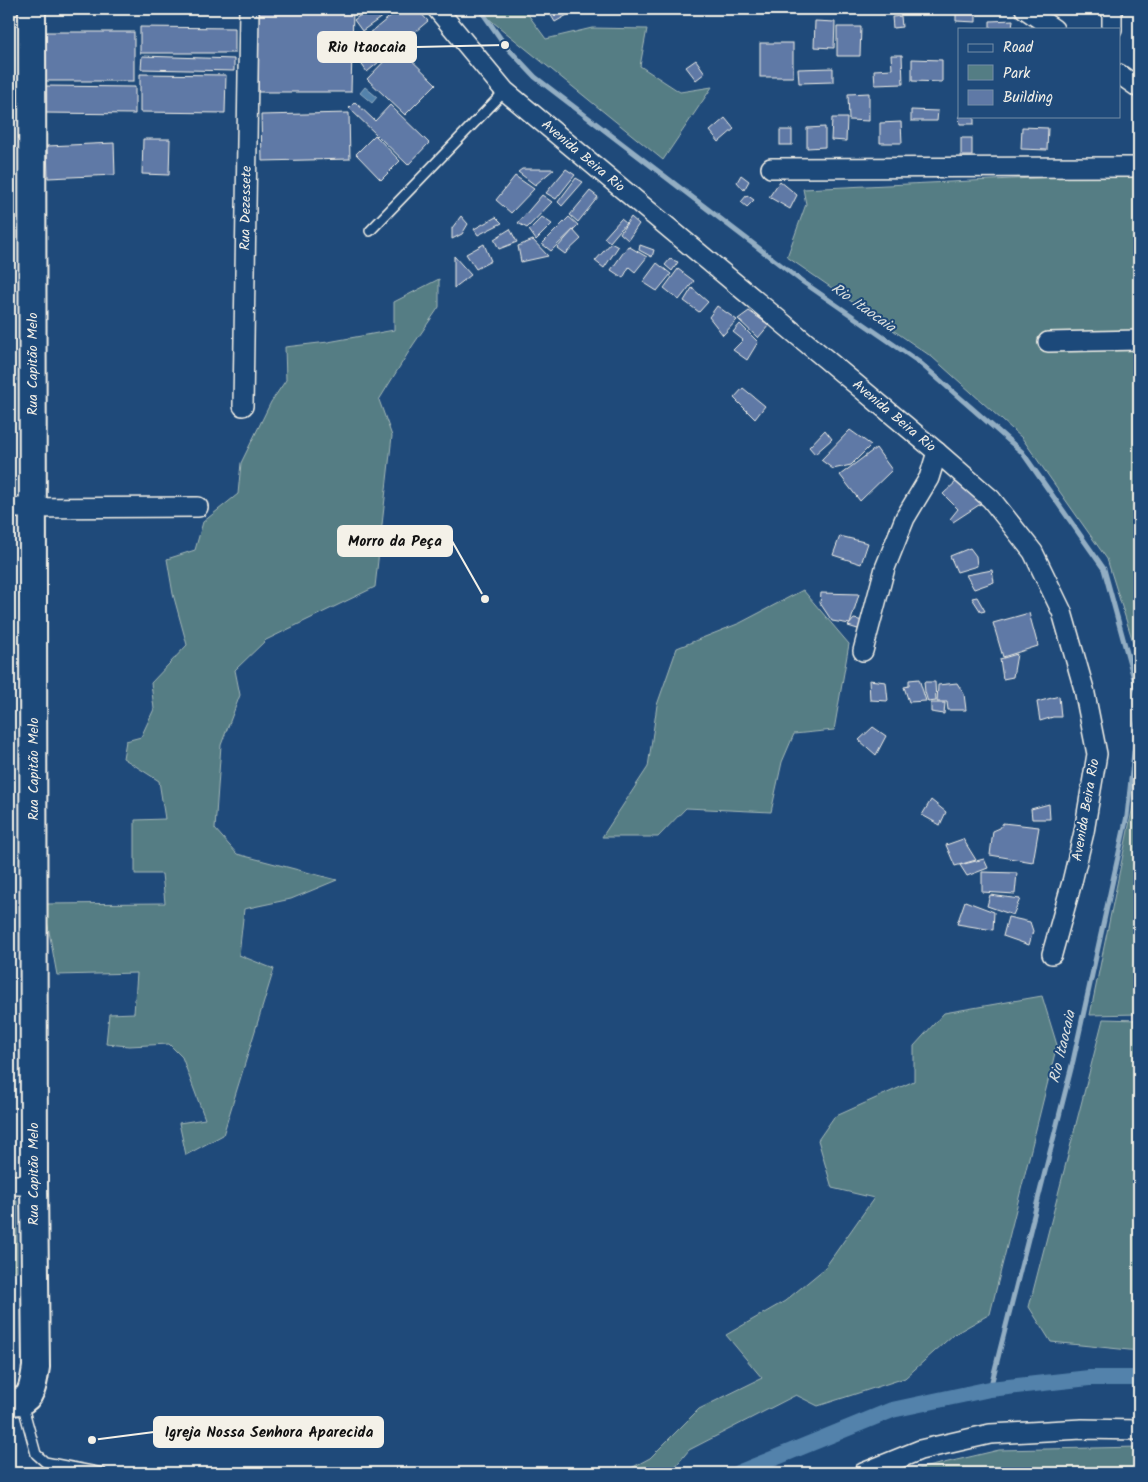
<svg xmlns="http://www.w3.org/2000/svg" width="1148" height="1482" font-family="Kalam,sans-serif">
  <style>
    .green { fill: #547d84; stroke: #a4b7b6 }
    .water { fill: #5382ab; stroke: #93aec3 }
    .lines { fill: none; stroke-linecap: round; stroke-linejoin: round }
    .stream { stroke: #93aec3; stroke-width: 5 }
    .canal { stroke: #5382ab; stroke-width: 16 }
    .building { fill: #5f79a6; stroke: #f4f1e8 }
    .service-casing { stroke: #f4f1e8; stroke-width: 12 }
    .minor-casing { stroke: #f4f1e8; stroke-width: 22 }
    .secondary-casing { stroke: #f4f1e8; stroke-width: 30 }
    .service { stroke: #1f4a7a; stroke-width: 9 }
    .minor { stroke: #1f4a7a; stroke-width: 19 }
    .secondary { stroke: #1f4a7a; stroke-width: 26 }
    .labels { text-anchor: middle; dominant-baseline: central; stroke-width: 4; stroke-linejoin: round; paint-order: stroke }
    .street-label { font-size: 14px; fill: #f4f1e8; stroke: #1f4a7a }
    .water-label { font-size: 15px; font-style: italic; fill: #dce0df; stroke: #1f4a7a }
    .leader { fill: none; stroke: #f4f1e8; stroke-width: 2 }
    .callout-dot { fill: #f4f1e8; stroke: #1f4a7a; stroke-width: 2 }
    .callout { fill: #f4f1e8; stroke: #f4f1e8; stroke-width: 2 }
    .callout-label { font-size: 15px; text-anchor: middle; font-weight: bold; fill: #111 }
  </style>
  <rect width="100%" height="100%" fill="#1f4a7a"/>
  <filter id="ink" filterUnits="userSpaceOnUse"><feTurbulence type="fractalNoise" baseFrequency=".02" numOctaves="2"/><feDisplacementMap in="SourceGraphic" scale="10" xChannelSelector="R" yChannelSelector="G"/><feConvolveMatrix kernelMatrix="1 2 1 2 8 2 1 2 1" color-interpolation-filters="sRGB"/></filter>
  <g filter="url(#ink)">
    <g class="green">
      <polygon points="492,9 524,9 546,39 592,28 647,29 640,66 680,92 712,87 663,160 483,14"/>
      <polygon points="1139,173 1139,661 1107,559 1022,438 932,357 787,257 806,204 803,189"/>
      <polygon points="439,279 439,307 413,345 379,400 392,436 375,587 266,640 235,670 240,695 221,745 215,829 237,854 337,880 291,899 244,909 239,955 274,969 223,1135 186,1155 179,1123 205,1119 182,1057 169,1044 129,1046 106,1044 109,1014 134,1013 137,973 57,975 44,904 165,903 162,874 135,874 135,820 165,819 159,781 123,758 126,741 141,737 154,709 151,683 187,645 173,594 167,559 195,550 203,522 238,494 241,463 271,402 286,380 285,347 328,342 394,330 394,302"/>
      <polygon points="9,428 11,428 10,498 9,498"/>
      <polygon points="803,590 849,644 834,730 794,734 782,762 771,812 686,808 658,837 602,837 648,767 657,705 677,648 740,623"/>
      <polygon points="1139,777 1139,1014 1090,1015"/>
      <polygon points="1042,996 1057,1045 990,1314 953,1335 905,1378 818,1406 796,1395 689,1450 670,1473 622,1473 650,1458 699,1409 762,1378 726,1335 785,1301 824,1269 874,1198 832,1188 818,1140 834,1117 914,1081 914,1046 944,1013"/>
      <polygon points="1103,1019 1139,1020 1139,1351 1051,1342 1029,1307"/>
      <rect x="9" y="1201" width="8" height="70"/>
      <polygon points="1139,1447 1139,1473 904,1473 910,1471 999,1450"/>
    </g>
    <polygon class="water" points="365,87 377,97 372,103 360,93"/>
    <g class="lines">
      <g class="stream">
        <polyline points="480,9 505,45 535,77 803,282 919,362 1022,452 1104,569 1139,697"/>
        <polyline points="990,1389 1073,1061 1127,816 1139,707"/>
      </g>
      <polyline class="canal" points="738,1473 892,1410 990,1389 1089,1378 1139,1378"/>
    </g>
    <g class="building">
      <polygon points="258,9 353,9 351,92 258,92"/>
      <polygon points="368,9 393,9 362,31 354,20"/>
      <polygon points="399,9 417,9 428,21 367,72 360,62 358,43"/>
      <polygon points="547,9 566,9 569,14 555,22"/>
      <polygon points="956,12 976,12 976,22 956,21"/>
      <polygon points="901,16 902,27 893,28 892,17"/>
      <polygon points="1013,20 1012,29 990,29 990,21"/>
      <polygon points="815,21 835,22 834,48 814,47"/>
      <polygon points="140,27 235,28 235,53 140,53"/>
      <polygon points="837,27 861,27 860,56 837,56"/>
      <rect x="44" y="32" width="90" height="49"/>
      <rect x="760" y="43" width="33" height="34"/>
      <polygon points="398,47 436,84 405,115 367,79"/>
      <polygon points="891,55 902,55 903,84 875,85 874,70 892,69"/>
      <polygon points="142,56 234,59 234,71 141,69"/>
      <polygon points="9,57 14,57 12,113 9,113"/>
      <polygon points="912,59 942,60 942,82 912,81"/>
      <polygon points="696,60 705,73 696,80 686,67"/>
      <polygon points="833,68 833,82 799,83 798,69"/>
      <polygon points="140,74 226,75 225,113 140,112"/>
      <polygon points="44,86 135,87 135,114 44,113"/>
      <polygon points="869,93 869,121 849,120 848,94"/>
      <polygon points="355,102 375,121 390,105 429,143 408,165 349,108"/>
      <polygon points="911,110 938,111 937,121 911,121"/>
      <polygon points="349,113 350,159 262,161 261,115"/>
      <polygon points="959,116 974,116 974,124 960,124"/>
      <polygon points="725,118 734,129 719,142 710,131"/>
      <polygon points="832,118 847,118 846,141 831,140"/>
      <polygon points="901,122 902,143 880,143 880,123"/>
      <polygon points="825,127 825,147 807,148 807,128"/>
      <polygon points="1022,127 1048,128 1047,150 1021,149"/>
      <rect x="780" y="130" width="12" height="15"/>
      <polygon points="375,135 400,161 381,180 356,154"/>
      <rect x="961" y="138" width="11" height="18"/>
      <polygon points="143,139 170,139 169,175 142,174"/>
      <polygon points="114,143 115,175 48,178 47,146"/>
      <polygon points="522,169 554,169 535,185 518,172"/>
      <polygon points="566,169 575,175 556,199 546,193"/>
      <polygon points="741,175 749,181 744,190 737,182"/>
      <polygon points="515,176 534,189 511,213 496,200"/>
      <polygon points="576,178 583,182 562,206 558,202"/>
      <polygon points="780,181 797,195 790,209 769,197"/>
      <polygon points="590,191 598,197 578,222 570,215"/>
      <polygon points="542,195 552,202 527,228 518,223"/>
      <polygon points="747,195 754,200 747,207 741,202"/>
      <polygon points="461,216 468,224 462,234 452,239 452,228"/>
      <polygon points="496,217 502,223 478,235 474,229"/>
      <polygon points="542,217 552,224 536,240 529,230"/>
      <polygon points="569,217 578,225 551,251 542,244"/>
      <polygon points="631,217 639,224 628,240 620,233"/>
      <polygon points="621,219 626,223 610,242 604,238"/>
      <polygon points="510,229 517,242 499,249 494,239"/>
      <polygon points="573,230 581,239 565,254 557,248"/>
      <polygon points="533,240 548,256 521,262 518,246"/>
      <polygon points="611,243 618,247 604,268 595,261"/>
      <polygon points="484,244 491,261 476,269 466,254"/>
      <polygon points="640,245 654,250 652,257 639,250"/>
      <polygon points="628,246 647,257 635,272 629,267 623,278 611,270"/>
      <polygon points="454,256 471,275 454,288"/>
      <polygon points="670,259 678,262 672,271 665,265"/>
      <polygon points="657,263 671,274 657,291 643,282"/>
      <polygon points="678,269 694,281 679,300 664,288"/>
      <polygon points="692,288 708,302 699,312 684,301"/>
      <polygon points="717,306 737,320 723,335 709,317"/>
      <polygon points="749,311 769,325 758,338 738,319"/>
      <polygon points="740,324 758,342 747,360 733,350 743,340 733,332"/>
      <polygon points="743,388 765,406 755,419 734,398"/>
      <polygon points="825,430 832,439 815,454 809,447"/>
      <polygon points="850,430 871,445 851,465 833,469 821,460"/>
      <polygon points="876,448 892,470 860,501 840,475"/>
      <polygon points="959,479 982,503 953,522 950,519 958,509 943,494"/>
      <polygon points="840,536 868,543 861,564 833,555"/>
      <polygon points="970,548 976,556 977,566 957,572 950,556"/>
      <polygon points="992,570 994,582 974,589 966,575"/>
      <polygon points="821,593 859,594 850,624 832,621 820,603"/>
      <polygon points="977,597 985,611 981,612 972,598"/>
      <polygon points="1029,613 1038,646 1003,657 993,623"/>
      <polygon points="854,619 864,621 861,630 848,626"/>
      <polygon points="1017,654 1013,677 1003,679 1000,659"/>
      <polygon points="919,679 926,701 909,702 904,687 909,686 909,680"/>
      <polygon points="869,680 886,682 888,701 870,700"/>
      <polygon points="924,682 935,682 936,701 928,702 925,692"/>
      <polygon points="957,683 964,694 966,710 948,710 947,702 937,702 938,685"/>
      <polygon points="1059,696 1061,717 1053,717 1040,721 1037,702"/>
      <polygon points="931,703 945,703 944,714 931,712"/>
      <polygon points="873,727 886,736 876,755 859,740"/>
      <polygon points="931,800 946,812 940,825 922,815"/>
      <polygon points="1049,804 1050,819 1032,819 1031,809"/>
      <polygon points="1003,823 1039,827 1033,862 990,855 993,831 1000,828"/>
      <polygon points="963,839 976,860 955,866 946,845"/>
      <polygon points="984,859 988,868 967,876 960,865"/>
      <polygon points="982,872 1017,873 1015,894 982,892"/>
      <polygon points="990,895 1020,899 1013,915 987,906"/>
      <polygon points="965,901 994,912 993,930 957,924"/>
      <polygon points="1008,917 1030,922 1033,931 1029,945 1003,936"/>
    </g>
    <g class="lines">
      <g class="service-casing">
        <g id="service">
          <polyline points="370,231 505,91"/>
          <polyline points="22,1403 36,1454 45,1462 102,1473"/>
        </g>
      </g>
      <g class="minor-casing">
        <g id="minor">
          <polyline points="437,9 505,91 937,452 991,499 1033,552 1062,612 1084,689 1097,754 1084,832 1072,882 1052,954"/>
          <polyline points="1025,9 1054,29"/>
          <polyline points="1112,29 1112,9"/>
          <polyline points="1119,74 1139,88"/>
          <polyline points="771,168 1139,167"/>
          <polyline points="1048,342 1139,340"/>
          <polyline points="243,406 249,9"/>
          <polyline points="9,508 198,507"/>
          <polyline points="863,651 885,568 905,518 929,478 937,452"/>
          <polyline points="9,1185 34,1185"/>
          <polyline points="863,1473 920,1450 990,1434 1082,1429 1139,1430"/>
        </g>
      </g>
      <g class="secondary-casing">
        <path id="secondary" d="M9,1401C12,1401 18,1402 21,1401C33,1397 34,1378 36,1367L34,1185L32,9"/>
      </g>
      <use href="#service" class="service"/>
      <use href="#minor" class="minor"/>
      <use href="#secondary" class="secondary"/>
    </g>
  </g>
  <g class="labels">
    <g class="street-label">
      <text transform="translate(583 156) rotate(40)">Avenida Beira Rio</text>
      <text transform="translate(246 208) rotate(-89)">Rua Dezessete</text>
      <text transform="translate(33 364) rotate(-90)">Rua Capitão Melo</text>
      <text transform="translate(894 416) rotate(40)">Avenida Beira Rio</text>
      <text transform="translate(34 769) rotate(-90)">Rua Capitão Melo</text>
      <text transform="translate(1086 810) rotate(-80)">Avenida Beira Rio</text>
      <text transform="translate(34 1174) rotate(-90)">Rua Capitão Melo</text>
    </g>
    <g class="water-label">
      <text transform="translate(863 308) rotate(35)">Rio Itaocaia</text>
      <text transform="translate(1063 1047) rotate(-77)">Rio Itaocaia</text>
    </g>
  </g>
  <path class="leader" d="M505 45L416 47M485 599L452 541M92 1440L154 1432"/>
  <g class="callout-dot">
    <circle cx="505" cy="45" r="5"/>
    <circle cx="485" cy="599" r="5"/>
    <circle cx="92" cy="1440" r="5"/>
  </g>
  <g class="callout">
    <rect x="318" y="32" width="98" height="30" rx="5"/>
    <rect x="338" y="526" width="114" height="30" rx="5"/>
    <rect x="154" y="1417" width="229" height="30" rx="5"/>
  </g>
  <g class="callout-label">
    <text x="367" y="52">Rio Itaocaia</text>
    <text x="395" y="546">Morro da Peça</text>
    <text x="269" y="1437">Igreja Nossa Senhora Aparecida</text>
  </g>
  <rect width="1148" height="1482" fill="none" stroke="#1f4a7a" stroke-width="30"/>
  <rect x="15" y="15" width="1118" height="1452" fill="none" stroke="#f4f1e8" stroke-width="2" filter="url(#ink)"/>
  <rect x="958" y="28" width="162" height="90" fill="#1f4a7a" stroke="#748da6"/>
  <rect x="968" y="44" width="25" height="8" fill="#1f4a7a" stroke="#748da6"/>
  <text x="1003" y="52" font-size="15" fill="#f4f1e8">Road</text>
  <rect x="968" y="65" width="25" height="15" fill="#547d84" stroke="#748da6"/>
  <text x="1003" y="78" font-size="15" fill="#f4f1e8">Park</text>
  <rect x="968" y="90" width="25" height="15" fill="#5f79a6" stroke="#748da6"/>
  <text x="1003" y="102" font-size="15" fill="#f4f1e8">Building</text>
</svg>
